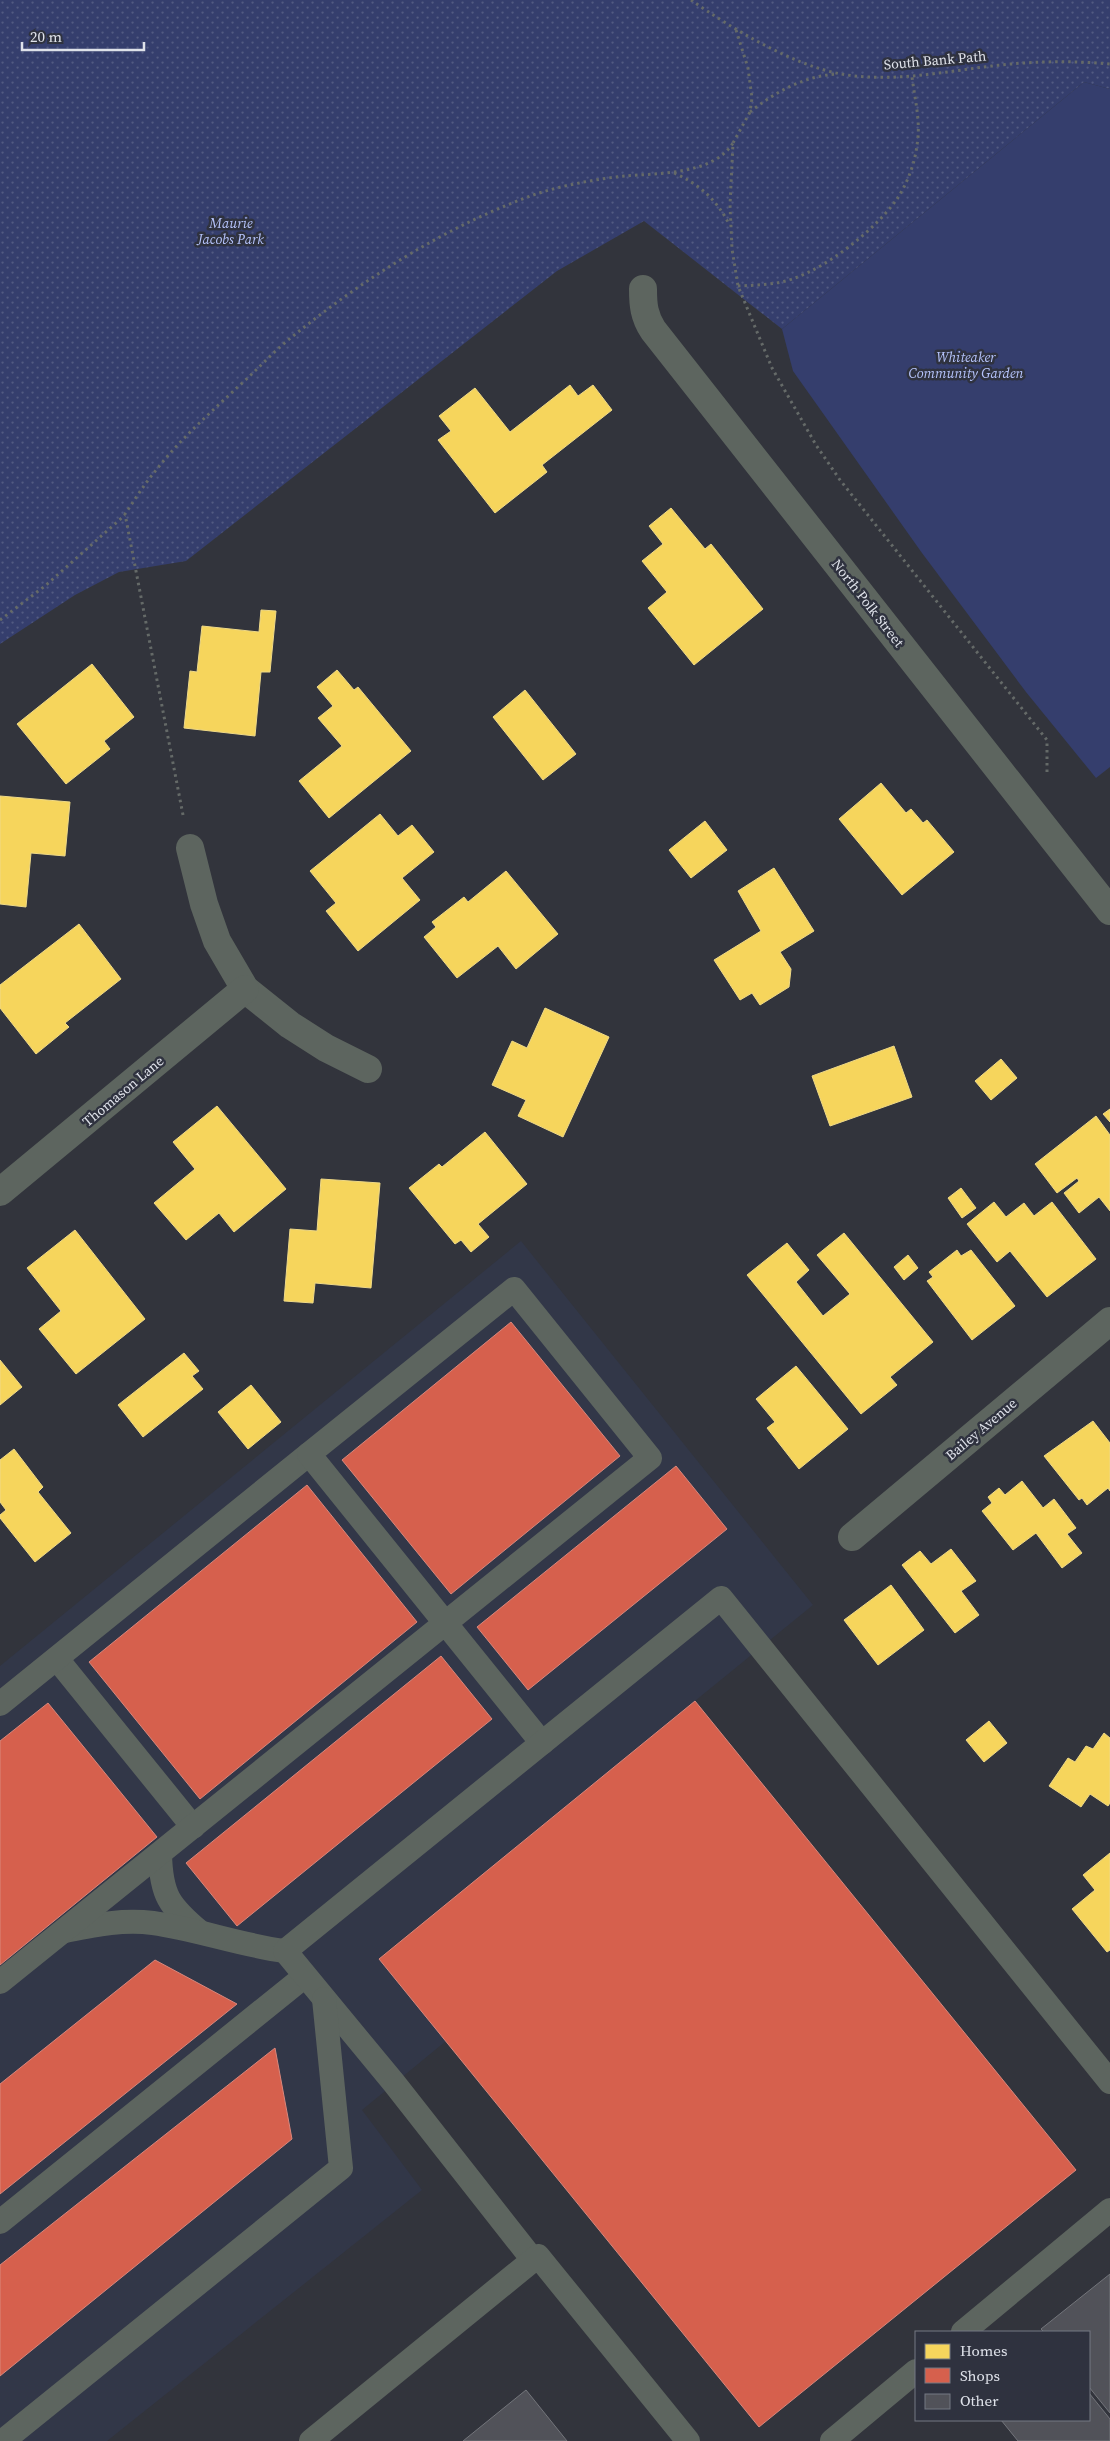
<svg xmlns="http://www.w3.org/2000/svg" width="1110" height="2441" font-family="'Source Serif 4',serif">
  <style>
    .built { fill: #323748 }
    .green { fill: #353e6d }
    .park { fill: url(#park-dots) }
    .homes { fill: #f6d55c; stroke: #efd987 }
    .shops { fill: #d6604d; stroke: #d9877c }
    .building { fill: #515259; stroke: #73757b }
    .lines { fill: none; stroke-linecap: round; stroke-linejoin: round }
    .path { stroke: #656a68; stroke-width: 3; stroke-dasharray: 2.5 4; stroke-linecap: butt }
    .service { stroke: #5d655f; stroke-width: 24 }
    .minor { stroke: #5d655f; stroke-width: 28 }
    .labels { text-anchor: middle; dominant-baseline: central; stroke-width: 5; stroke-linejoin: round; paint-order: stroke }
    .street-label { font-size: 14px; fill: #dfe2ea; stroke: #2f323f }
    .park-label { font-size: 14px; font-style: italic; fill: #b5c3fb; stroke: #2f323f }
  </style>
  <defs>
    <pattern id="park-dots" width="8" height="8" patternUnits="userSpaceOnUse" patternTransform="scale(1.25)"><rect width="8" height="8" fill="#353e6d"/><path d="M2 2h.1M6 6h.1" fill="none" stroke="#525a82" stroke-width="1.8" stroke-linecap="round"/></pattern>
  </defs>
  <rect width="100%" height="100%" fill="#32343c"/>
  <polygon class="built" points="521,1241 813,1605 379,1958 446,2041 362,2110 422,2190 107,2441 0,2441 0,1666"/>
  <polygon class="green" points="1084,82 1110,89 1110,767 1096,778 1026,692 922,553 793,371 782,329"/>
  <polygon class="park" points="0,0 1110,0 1110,89 1084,82 782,329 644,221 557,271 186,561 119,572 75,595 0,644"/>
  <g class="homes">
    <polygon points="570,385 578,396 593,385 612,410 542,465 547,472 495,513 438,440 451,431 439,416 475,388 510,432"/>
    <polygon points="671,508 705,549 711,544 763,609 694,665 648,608 667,592 642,561 663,544 649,526"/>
    <polygon points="261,610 276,611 270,672 261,672 255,736 184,728 190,671 197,672 202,626 259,632"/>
    <polygon points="92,664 134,717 104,741 110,749 66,784 17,724"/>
    <polygon points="337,670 354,690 358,687 411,751 329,818 299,781 342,746 318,718 333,706 317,687"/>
    <polygon points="525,690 576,754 543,780 493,717"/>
    <polygon points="881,783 906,813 911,809 923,823 927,820 954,852 902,895 839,819"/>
    <polygon points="0,796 70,802 65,856 31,853 26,907 0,904"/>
    <polygon points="380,814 398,836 412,825 434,852 402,878 420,900 358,951 326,911 336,903 310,871"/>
    <polygon points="705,821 727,850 691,878 669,850"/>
    <polygon points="774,868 814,931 780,952 791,969 789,987 760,1005 752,993 740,1000 714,960 761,931 738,891"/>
    <polygon points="506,871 558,934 516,969 498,946 457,978 424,937 436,927 432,922 464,897 468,902"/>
    <polygon points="79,924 121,979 65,1023 69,1027 36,1054 0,1008 0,985"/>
    <polygon points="545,1008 609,1037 563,1137 518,1116 526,1100 492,1085 512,1041 527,1048"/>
    <polygon points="894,1046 912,1097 830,1126 812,1076"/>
    <polygon points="1001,1059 1017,1078 991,1100 975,1081"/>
    <polygon points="217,1106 286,1189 234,1232 219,1213 186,1240 154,1203 195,1169 173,1142"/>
    <polygon points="1110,1109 1110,1122 1103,1114"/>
    <polygon points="1096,1116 1110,1135 1110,1211 1099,1197 1079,1213 1064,1193 1079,1181 1077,1178 1057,1193 1035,1164"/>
    <polygon points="485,1132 527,1184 478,1224 489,1237 471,1252 461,1240 455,1244 409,1188 439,1164 442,1167"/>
    <polygon points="321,1179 380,1183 371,1288 315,1283 313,1303 284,1301 290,1229 317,1231"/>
    <polygon points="961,1188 976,1208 962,1218 948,1198"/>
    <polygon points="994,1202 1006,1217 1024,1203 1034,1216 1052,1202 1096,1259 1047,1297 1010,1251 997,1262 967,1224"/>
    <polygon points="75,1230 145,1319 76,1374 39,1329 61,1311 27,1268"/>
    <polygon points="844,1233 933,1342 890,1377 897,1385 861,1414 747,1275 787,1243 809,1270 796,1282 823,1316 850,1294 817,1255"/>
    <polygon points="957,1250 961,1256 971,1250 1015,1306 972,1340 927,1281 933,1277 929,1272"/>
    <polygon points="908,1255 918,1268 904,1280 894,1267"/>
    <polygon points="184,1353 199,1371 192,1376 203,1389 143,1437 118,1405"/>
    <polygon points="0,1360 22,1387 0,1405"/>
    <polygon points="796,1366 848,1429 799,1469 767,1428 775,1422 756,1399"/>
    <polygon points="251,1385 281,1422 248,1449 218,1412"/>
    <polygon points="1093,1421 1110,1443 1110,1491 1108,1488 1087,1505 1082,1498 1079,1500 1044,1456"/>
    <polygon points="14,1449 43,1487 38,1492 71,1533 35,1562 0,1518 0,1515 6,1510 0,1502 0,1460"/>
    <polygon points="1022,1481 1043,1508 1054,1499 1076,1528 1067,1534 1082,1553 1062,1568 1036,1533 1013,1550 982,1511 992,1503 988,1497 999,1488 1005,1495"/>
    <polygon points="951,1549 976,1581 961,1591 979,1615 955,1633 902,1565 920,1551 931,1564"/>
    <polygon points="891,1585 924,1630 878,1665 844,1620"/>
    <polygon points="989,1721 1007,1743 984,1762 966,1740"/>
    <polygon points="1104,1733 1110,1738 1110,1803 1108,1806 1090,1794 1081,1807 1049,1786 1068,1758 1075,1762 1086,1746 1093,1749"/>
    <polygon points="1110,1853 1110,1950 1107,1952 1072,1909 1095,1890 1083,1875"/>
  </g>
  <g class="shops">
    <polygon points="511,1322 620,1456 451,1594 342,1460"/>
    <polygon points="676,1466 727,1529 528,1690 477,1627"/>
    <polygon points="307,1485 417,1622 200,1799 89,1662"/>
    <polygon points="441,1656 492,1719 237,1926 186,1863"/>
    <polygon points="695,1701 1076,2170 759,2427 379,1959"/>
    <polygon points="48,1703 157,1837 0,1965 0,1741"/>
    <polygon points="155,1960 237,2004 0,2194 0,2084"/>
    <polygon points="275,2048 292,2139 0,2376 0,2265"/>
  </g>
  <g class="building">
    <polygon points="1110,2274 1110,2413 1089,2387 1089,2332 1044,2332 1041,2329"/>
    <polygon points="526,2390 567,2441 463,2441"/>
    <polygon points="1089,2393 1110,2419 1110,2441 1018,2441 1001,2420 1089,2420"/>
  </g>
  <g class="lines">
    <g class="path">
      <path d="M691,0C731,28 792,65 841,74C898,84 954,69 1011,64C1043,61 1078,61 1110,64"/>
      <polyline points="736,30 748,68 752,98 750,112 733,143 730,205 732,249 738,286 772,368 816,445 840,480 1047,740 1047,772"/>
      <path d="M750,112C775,92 804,76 837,74"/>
      <path d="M674,173C699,184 717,200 729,224"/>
      <path d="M738,286C757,285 777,285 795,278C829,266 876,229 897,199C907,184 915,163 917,145C921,123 915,100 912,77"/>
      <polyline points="0,620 45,586 125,515"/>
      <path d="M183,815L125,514C134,501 143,486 153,474C178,441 210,413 240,385C258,369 274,351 293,336C365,278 448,225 536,194C564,185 596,179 625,176C658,173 713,175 733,143"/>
    </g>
    <g class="service">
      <polyline points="57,1659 193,1827"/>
      <polyline points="0,1704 309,1454"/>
      <path d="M160,1854C161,1895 169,1906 200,1932"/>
      <path d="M65,1931C95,1925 123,1919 153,1923C197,1929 239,1945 285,1951"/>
      <polyline points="0,1982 650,1458 514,1289 309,1454 542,1743"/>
      <polyline points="0,2222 305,1976"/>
      <polyline points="533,2260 394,2083 285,1951 721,1598 1110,2082"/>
      <polyline points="963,2332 1110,2210"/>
      <polyline points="3,2441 341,2168 324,1999"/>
      <polyline points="311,2441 538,2256 688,2441"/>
      <polyline points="832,2441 916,2371"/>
    </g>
    <g class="minor">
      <path d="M643,289C643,305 644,316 653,330L1110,911"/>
      <polyline points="190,848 204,904 217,941 245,989 290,1025 326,1048 368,1069"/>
      <polyline points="0,1192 245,989"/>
      <polyline points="852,1537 1110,1321"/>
    </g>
  </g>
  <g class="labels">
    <g class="street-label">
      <text transform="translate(935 60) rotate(-5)">South Bank Path</text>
      <text transform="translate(868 603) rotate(52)">North Polk Street</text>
      <text transform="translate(123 1091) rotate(-40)">Thomason Lane</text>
      <text transform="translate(981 1429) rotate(-40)">Bailey Avenue</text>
    </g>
    <g class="park-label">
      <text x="231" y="223">Maurie<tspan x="231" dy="16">Jacobs Park</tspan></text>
      <text x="966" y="357">Whiteaker<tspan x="966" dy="16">Community Garden</tspan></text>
    </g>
  </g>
  <rect x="915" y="2331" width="175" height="90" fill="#2f323f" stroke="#757883"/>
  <rect x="925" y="2344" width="25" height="15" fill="#f6d55c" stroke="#757883"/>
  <text x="960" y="2356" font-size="15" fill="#dfe2ea">Homes</text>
  <rect x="925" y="2368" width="25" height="15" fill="#d6604d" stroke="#757883"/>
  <text x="960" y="2381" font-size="15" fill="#dfe2ea">Shops</text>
  <rect x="925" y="2394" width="25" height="15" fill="#515259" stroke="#757883"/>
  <text x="960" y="2406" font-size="15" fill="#dfe2ea">Other</text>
  <path d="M22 42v8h122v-8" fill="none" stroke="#dfe2ea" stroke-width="2.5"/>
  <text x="30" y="42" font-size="15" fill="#dfe2ea" stroke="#2f323f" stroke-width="4" paint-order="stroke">20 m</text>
</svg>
